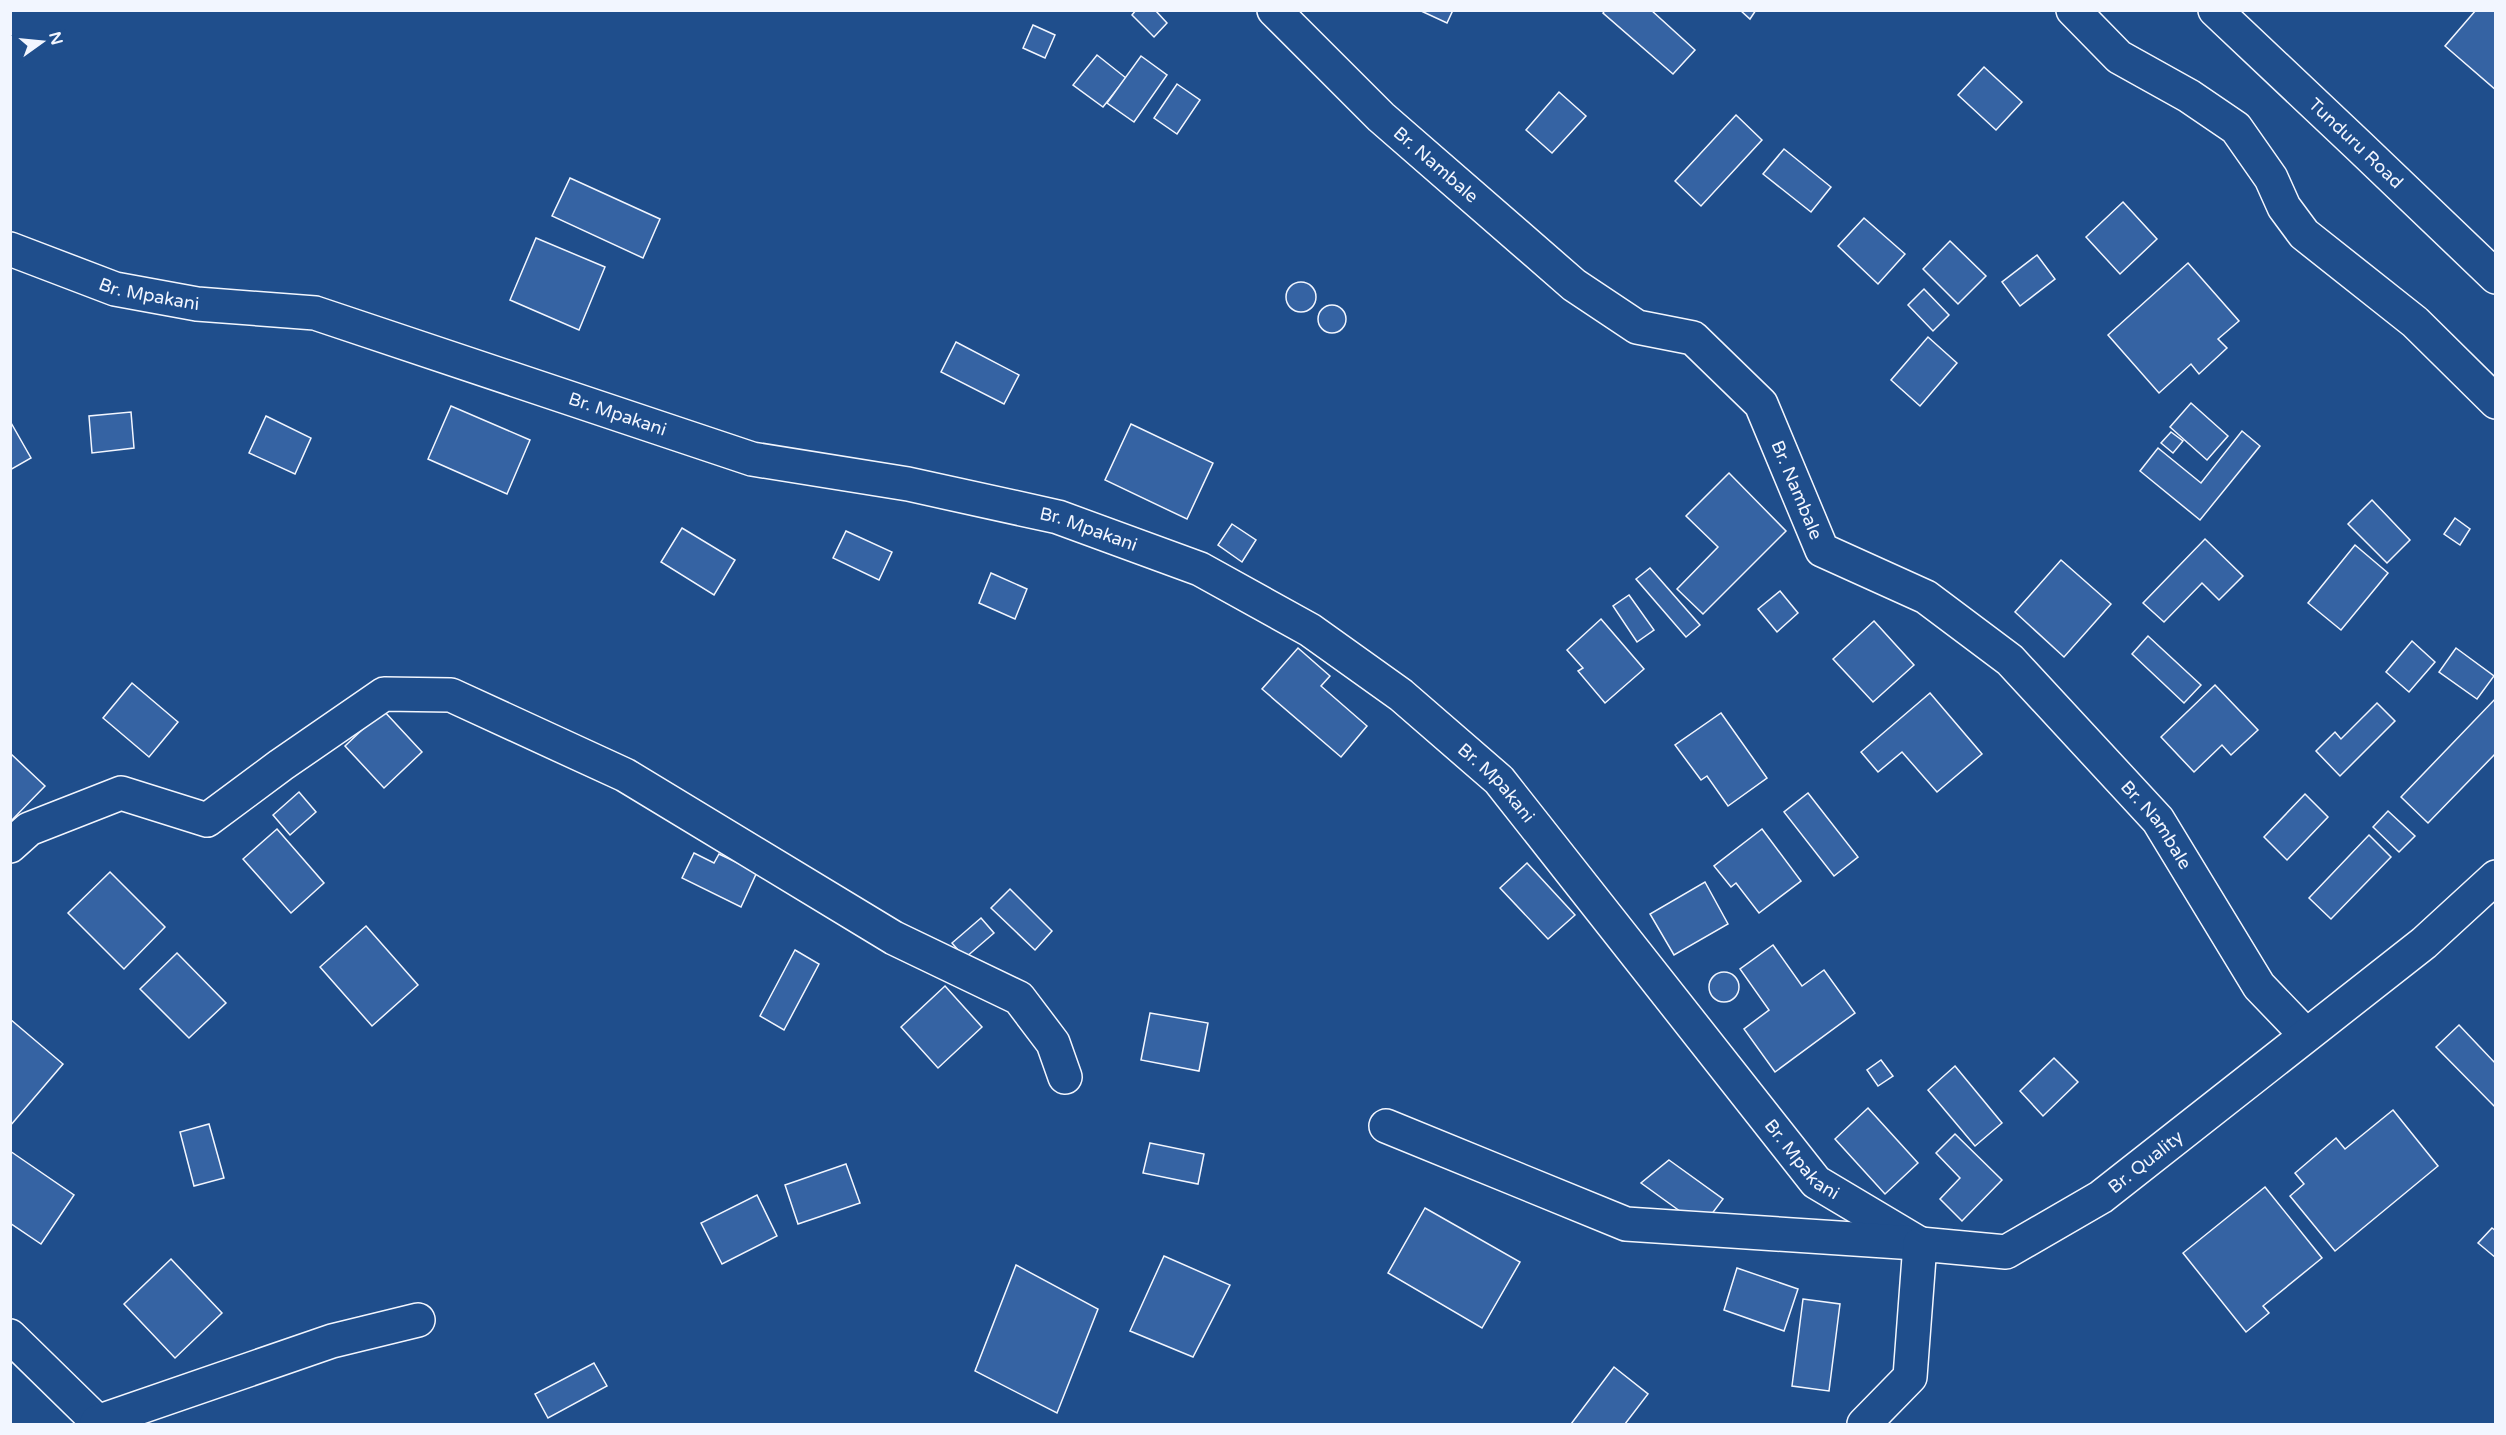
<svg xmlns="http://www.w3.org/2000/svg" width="2506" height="1435" font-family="'Varela Round',sans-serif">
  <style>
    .building { fill: #3563a3; stroke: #f2f6ff; stroke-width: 1.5 }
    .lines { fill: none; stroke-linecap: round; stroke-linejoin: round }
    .street-casing { stroke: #f2f6ff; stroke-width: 36 }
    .highway-casing { stroke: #f2f6ff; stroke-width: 36 }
    .street { stroke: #1f4e8c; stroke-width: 33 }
    .highway { stroke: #1f4e8c; stroke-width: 33 }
    .labels { text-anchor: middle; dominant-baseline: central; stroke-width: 4.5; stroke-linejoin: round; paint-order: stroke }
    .street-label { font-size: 18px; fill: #f2f6ff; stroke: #1f4e8c }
  </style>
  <rect width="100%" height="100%" fill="#1f4e8c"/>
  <g class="building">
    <polygon points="1136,10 1155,10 1167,23 1154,37 1132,15"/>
    <polygon points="1419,10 1453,10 1447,23"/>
    <polygon points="1605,10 1651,10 1695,50 1673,74 1603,13"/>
    <polygon points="1740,10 1756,10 1750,19"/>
    <polygon points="2476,10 2496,10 2496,90 2445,46"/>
    <polygon points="1033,25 1055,35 1045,58 1023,48"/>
    <polygon points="1097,55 1126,78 1103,107 1073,85"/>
    <polygon points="1141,56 1167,75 1134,122 1107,103"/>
    <polygon points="1984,67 2022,102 1996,130 1958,95"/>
    <polygon points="1177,84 1200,100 1177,134 1154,118"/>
    <polygon points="1559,92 1586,116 1552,153 1526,130"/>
    <polygon points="1736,115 1762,140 1701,206 1675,181"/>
    <polygon points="1784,149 1831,187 1811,212 1763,174"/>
    <polygon points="570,178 660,219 643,258 552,216"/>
    <polygon points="2123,202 2157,239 2120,274 2086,237"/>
    <polygon points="1864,218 1905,254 1878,284 1838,246"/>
    <polygon points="536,238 605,267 579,330 510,300"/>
    <polygon points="1950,241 1986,276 1958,304 1923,269"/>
    <polygon points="2037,255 2055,279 2020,306 2002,282"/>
    <polygon points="2188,263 2239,321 2218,339 2227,348 2199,374 2191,364 2159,393 2108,335"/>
    <circle cx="1301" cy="297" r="15"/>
    <polygon points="1924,289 1949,315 1933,331 1908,305"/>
    <circle cx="1332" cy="319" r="14"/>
    <polygon points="1928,337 1957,363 1920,406 1891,380"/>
    <polygon points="956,342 1019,375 1004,404 941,372"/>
    <polygon points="2191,403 2228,436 2207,460 2170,427"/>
    <polygon points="451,406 530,440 507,494 428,459"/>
    <polygon points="131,412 134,448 92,453 89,416"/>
    <polygon points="266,416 311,438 295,474 249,453"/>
    <polygon points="10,421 31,458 10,470"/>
    <polygon points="1131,424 1213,463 1187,519 1105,480"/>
    <polygon points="2242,431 2260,446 2200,520 2140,471 2158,448 2201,483"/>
    <polygon points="2171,432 2183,441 2173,453 2161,443"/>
    <polygon points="1729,473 1786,531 1703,614 1677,589 1718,547 1686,516"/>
    <polygon points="2372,500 2410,540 2387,563 2348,524"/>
    <polygon points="2455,518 2470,529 2460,545 2444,534"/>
    <polygon points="1232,524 1256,540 1242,562 1218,545"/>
    <polygon points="682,528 735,560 714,595 661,562"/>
    <polygon points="846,531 892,552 879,580 833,558"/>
    <polygon points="2205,539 2243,576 2219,600 2202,583 2164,622 2143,603"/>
    <polygon points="2355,545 2388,573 2341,630 2308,603"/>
    <polygon points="2061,560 2111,604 2064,657 2015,612"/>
    <polygon points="1650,568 1700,625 1686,637 1636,579"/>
    <polygon points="991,573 1027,589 1015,619 979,603"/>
    <polygon points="1780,591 1798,613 1777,632 1758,609"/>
    <polygon points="1629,595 1654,630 1637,642 1613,606"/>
    <polygon points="1601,619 1644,669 1605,703 1578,671 1583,668 1567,650"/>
    <polygon points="1874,621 1914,665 1873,702 1833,659"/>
    <polygon points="2148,636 2201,685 2184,703 2132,654"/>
    <polygon points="2412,641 2435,662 2409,692 2386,672"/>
    <polygon points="1298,648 1330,676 1321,686 1367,726 1341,757 1262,689"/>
    <polygon points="2456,648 2494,676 2477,699 2439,672"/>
    <polygon points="132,683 178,722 149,757 103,718"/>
    <polygon points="2215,685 2258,730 2231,755 2222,745 2194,772 2161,737"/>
    <polygon points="1930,693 1982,754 1937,792 1902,752 1878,772 1861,752"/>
    <polygon points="2496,698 2496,753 2428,823 2401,797"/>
    <polygon points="2377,703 2395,721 2340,776 2316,751 2335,732 2341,739"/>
    <polygon points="383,710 422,752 384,788 345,746"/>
    <polygon points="1721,713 1767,778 1728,806 1707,776 1701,780 1675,745"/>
    <polygon points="10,753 45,786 10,822"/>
    <polygon points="299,792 316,812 290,835 273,815"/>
    <polygon points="1808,793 1858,857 1834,876 1784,812"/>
    <polygon points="2305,794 2328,817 2287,860 2264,837"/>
    <polygon points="2388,811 2415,836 2399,852 2373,827"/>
    <polygon points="277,829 324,883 291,913 243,859"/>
    <polygon points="1762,829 1801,881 1759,913 1736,883 1731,887 1714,866"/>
    <polygon points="2369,835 2391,857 2331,919 2309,898"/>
    <polygon points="694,853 714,863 719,854 757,872 741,907 682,878"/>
    <polygon points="1527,863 1575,915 1548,939 1500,888"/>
    <polygon points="110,872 165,927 124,969 68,913"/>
    <polygon points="1705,882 1728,924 1674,955 1650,914"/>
    <polygon points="1010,889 1052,931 1035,950 991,908"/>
    <polygon points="981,918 994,933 965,958 952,943"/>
    <polygon points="366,926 418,985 372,1026 320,967"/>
    <polygon points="1773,945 1802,986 1824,970 1855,1013 1775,1072 1744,1029 1769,1010 1740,969"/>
    <polygon points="795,950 819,964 784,1030 760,1016"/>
    <polygon points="177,953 226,1003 189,1038 140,989"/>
    <circle cx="1724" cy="987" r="15"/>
    <polygon points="945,986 982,1027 938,1068 901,1027"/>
    <polygon points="1150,1013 1208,1023 1199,1071 1141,1060"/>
    <polygon points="10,1019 63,1064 10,1126"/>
    <polygon points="2459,1025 2496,1064 2496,1108 2436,1047"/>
    <polygon points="2054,1058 2078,1082 2043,1116 2020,1091"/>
    <polygon points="1881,1060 1893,1076 1878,1086 1867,1070"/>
    <polygon points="1955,1066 2002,1123 1975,1146 1928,1090"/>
    <polygon points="1868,1108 1918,1163 1885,1194 1835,1139"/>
    <polygon points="2393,1110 2438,1166 2335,1251 2290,1196 2304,1184 2295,1173 2336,1138 2345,1149"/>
    <polygon points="209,1124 224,1178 194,1186 180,1132"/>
    <polygon points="1955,1134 2002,1180 1962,1221 1940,1199 1960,1178 1936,1153"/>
    <polygon points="1150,1143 1204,1154 1198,1184 1143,1173"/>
    <polygon points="10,1151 74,1195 41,1244 10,1223"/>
    <polygon points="1669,1160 1723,1199 1702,1227 1641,1183"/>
    <polygon points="846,1164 860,1203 798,1224 785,1185"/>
    <polygon points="2265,1187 2322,1258 2263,1306 2269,1313 2246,1332 2183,1253"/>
    <polygon points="757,1195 777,1236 722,1264 701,1223"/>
    <polygon points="1425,1208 1520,1262 1482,1328 1388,1273"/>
    <polygon points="2492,1228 2496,1231 2496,1258 2478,1243"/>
    <polygon points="1164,1256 1230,1285 1193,1357 1130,1331"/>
    <polygon points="171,1259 222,1313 175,1358 124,1304"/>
    <polygon points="1016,1265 1098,1309 1057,1413 975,1371"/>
    <polygon points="1737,1268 1798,1289 1784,1331 1724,1310"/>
    <polygon points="1803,1299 1840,1304 1829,1391 1792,1386"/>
    <polygon points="594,1363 607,1386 548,1418 535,1394"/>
    <polygon points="1614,1367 1648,1394 1625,1424 1571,1424"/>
  </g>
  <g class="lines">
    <g class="street-casing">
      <g id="street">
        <path id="s1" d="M1274,10L1381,117L1574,285L1637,327L1693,338L1761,404L1822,550L1926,597L2010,660L2158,820L2259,986L2306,1035"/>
        <polyline points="2073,10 2119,57 2189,96 2236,128 2271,178 2284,207 2304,234 2415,322 2496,402"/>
        <path id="s2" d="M10,249L115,289L197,304L315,313L752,459L908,484L1058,517L1200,569L1310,630L1401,695L1499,780L1816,1182L1920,1244"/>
        <polyline points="10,846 29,829 121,793 207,820 281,765 384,694 451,695 625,775 894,938 1019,998 1053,1043 1065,1077"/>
        <polyline points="1386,1126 1626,1224 1915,1243"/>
        <polyline points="10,1336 100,1424"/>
        <polyline points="97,1422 332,1341 418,1320"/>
        <path id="s3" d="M1864,1424L1910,1377L1920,1244L2006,1252L2101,1197L2424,943L2496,877"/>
      </g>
    </g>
    <g class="highway-casing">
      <g id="highway">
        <path id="s4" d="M2215,10L2358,145L2496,277"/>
      </g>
    </g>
    <use href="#street" class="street"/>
    <use href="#highway" class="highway"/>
  </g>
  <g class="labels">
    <g class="street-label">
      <text stroke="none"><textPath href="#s4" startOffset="194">Tunduru Road</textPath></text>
      <text stroke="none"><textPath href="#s1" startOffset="224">Br. Nambale</textPath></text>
      <text stroke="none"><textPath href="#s2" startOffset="147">Br. Mpakani</textPath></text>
      <text stroke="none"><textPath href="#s2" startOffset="633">Br. Mpakani</textPath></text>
      <text stroke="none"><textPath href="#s1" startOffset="728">Br. Nambale</textPath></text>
      <text stroke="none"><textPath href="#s2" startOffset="1119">Br. Mpakani</textPath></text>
      <text stroke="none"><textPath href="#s2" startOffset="1605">Br. Mpakani</textPath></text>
      <text stroke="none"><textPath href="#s1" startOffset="1233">Br. Nambale</textPath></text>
      <text stroke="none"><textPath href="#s2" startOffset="2091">Br. Mpakani</textPath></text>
      <text stroke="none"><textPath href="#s3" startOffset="452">Br. Quality</textPath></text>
    </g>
  </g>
  <rect width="2506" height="1435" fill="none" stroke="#f2f6ff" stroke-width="24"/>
  <g transform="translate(42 42) rotate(75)" stroke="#1f4e8c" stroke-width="4.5" paint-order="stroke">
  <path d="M0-4.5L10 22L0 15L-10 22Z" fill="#f2f6ff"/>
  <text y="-9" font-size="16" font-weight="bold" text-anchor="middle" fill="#f2f6ff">N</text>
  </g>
</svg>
